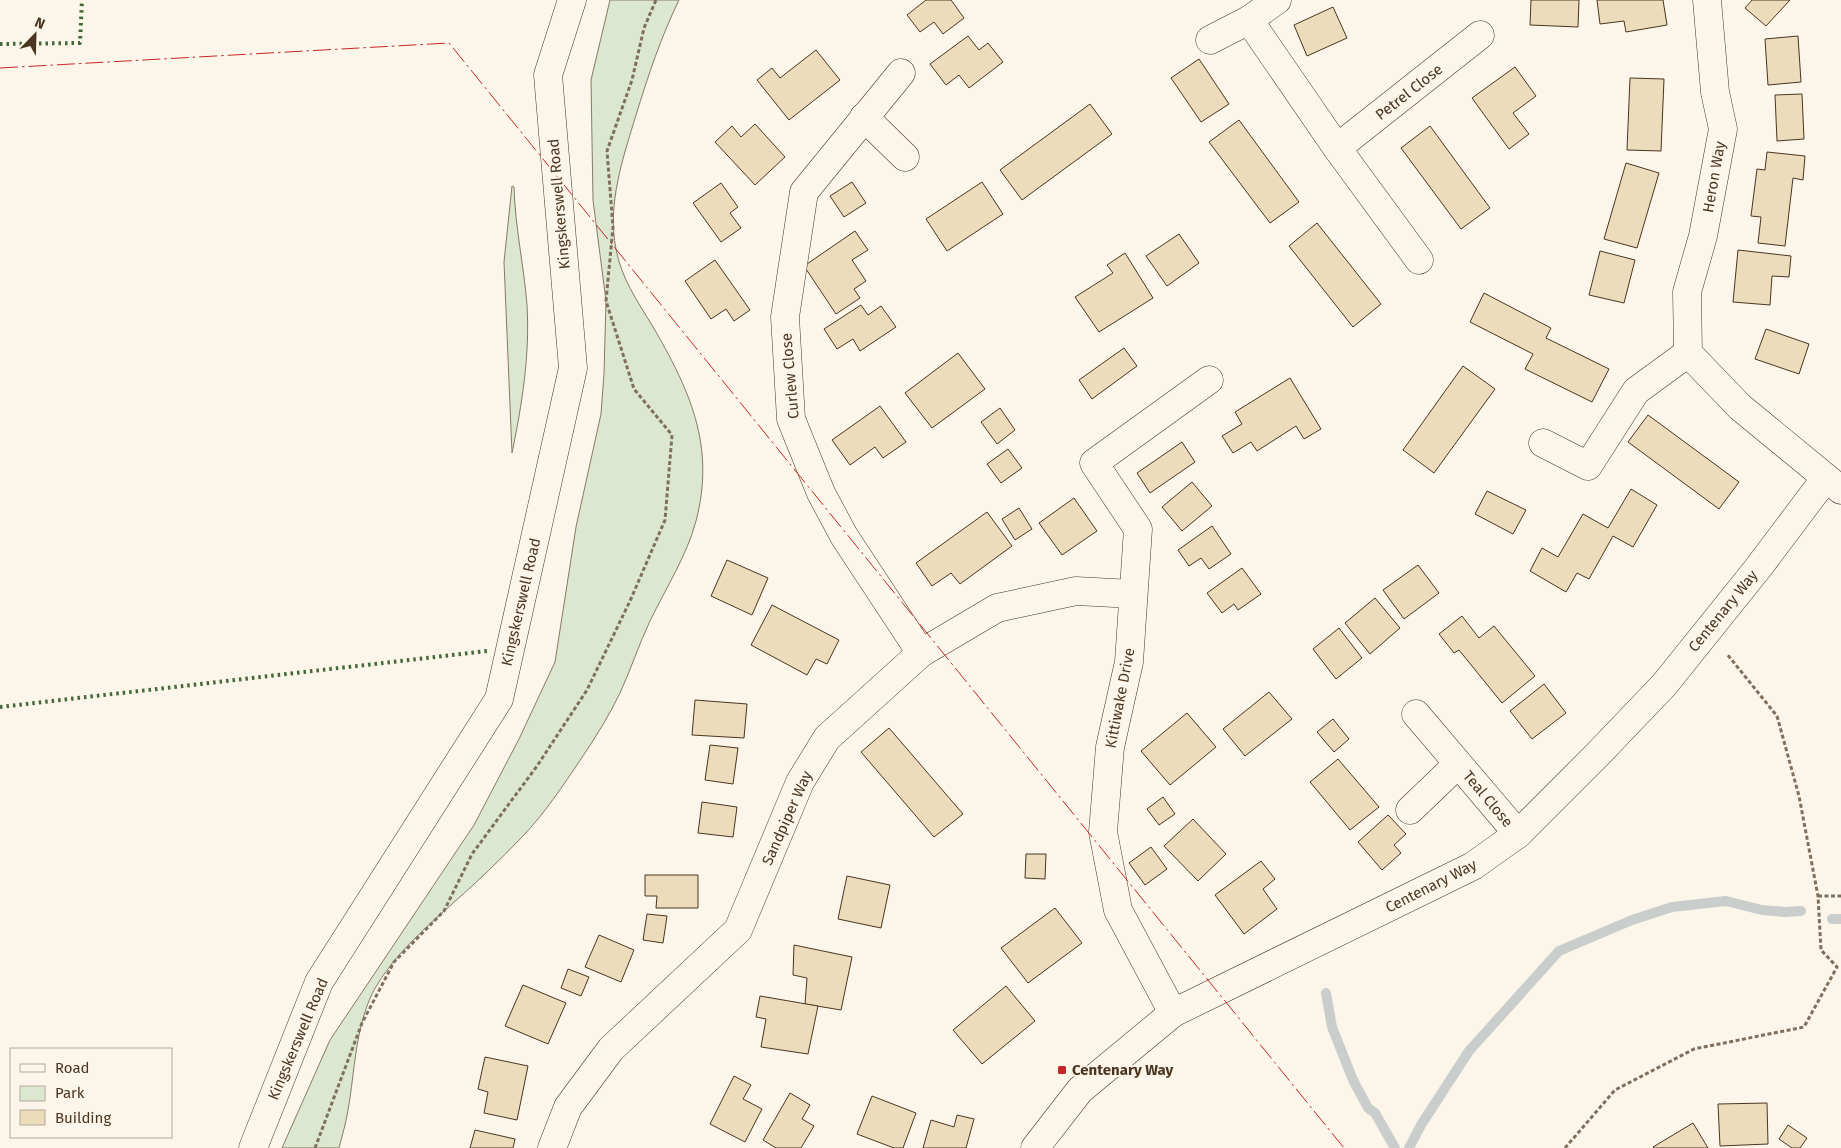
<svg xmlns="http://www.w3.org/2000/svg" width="1841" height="1148" font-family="'Fira Sans',sans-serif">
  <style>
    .green { fill: #dce7d0; stroke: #887966 }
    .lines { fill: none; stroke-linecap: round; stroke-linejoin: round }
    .stream { stroke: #c9cecd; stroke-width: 10 }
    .building { fill: #ecdcbc; stroke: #4a3520 }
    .minor-casing { stroke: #4a3520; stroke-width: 29 }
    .path { stroke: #7f6f5c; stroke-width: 3; stroke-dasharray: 4 2.5; stroke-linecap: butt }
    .minor { stroke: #fbf6e9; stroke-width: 28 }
    .hedge { stroke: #436837; stroke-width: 4; stroke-dasharray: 2.5 4; stroke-linecap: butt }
    .power { stroke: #c62828; stroke-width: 1; stroke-dasharray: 18 4 2.5 4; stroke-linecap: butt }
    .poi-dot { fill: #c62828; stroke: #fbf6e9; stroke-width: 2 }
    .labels { text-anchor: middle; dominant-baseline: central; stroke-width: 4; stroke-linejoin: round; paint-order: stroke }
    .street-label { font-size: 15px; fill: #4a3520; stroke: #fbf6e9 }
    .poi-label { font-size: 15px; font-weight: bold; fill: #4a3520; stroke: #fbf6e9; text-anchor: start }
  </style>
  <rect width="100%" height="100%" fill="#fbf6e9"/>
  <g class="green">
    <path d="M610,0H679C661,37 648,76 636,115C623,158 607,204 616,249C621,277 637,301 652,325C689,389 716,445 696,521C687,555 666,588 650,621C639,644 631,669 620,693C609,716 595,738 581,759C562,787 545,813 522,837C500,860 476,883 452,904C423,930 393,956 374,990C355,1027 355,1071 348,1110C346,1123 342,1136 339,1148H282L330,1040L474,825L519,739L555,662L576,527L601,414L604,374L606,301L593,200L591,80Z"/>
    <path d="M512,186L514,187C515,227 524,266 527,305C530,356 522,404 512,453L504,262Z"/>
  </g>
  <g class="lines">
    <g class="stream">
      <polyline points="1832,919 1841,919"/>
      <polyline points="1326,993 1332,1027 1353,1080 1368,1108 1375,1113 1395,1148"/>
      <polyline points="1409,1148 1421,1125 1469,1051 1559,951 1632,920 1672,907 1726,901 1762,910 1785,912 1801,911"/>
    </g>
  </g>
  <g class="building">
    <polygon points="926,0 951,0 964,18 943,34 934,22 920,32 907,15"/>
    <polygon points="1531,0 1579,0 1578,27 1530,25"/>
    <polygon points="1597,0 1663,0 1667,25 1626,32 1624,21 1600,24"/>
    <polygon points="1752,0 1790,0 1766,26 1745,8"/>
    <polygon points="1333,7 1347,38 1307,56 1294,25"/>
    <polygon points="968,36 979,50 988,43 1003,62 969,88 959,75 946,85 930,64"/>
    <polygon points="1798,36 1801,82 1768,85 1765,39"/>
    <polygon points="816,50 840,80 789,120 757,80 772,68 780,78"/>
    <polygon points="1199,59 1229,104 1201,122 1171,78"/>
    <polygon points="1515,67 1536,96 1513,113 1529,134 1509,149 1472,98"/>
    <polygon points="1630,78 1664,79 1661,151 1627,150"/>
    <polygon points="1802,94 1804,139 1777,141 1775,95"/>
    <polygon points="1090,104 1112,134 1022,200 1000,170"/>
    <polygon points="1239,120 1299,202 1270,223 1209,142"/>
    <polygon points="755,124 785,157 755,185 715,142 732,126 741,137"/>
    <polygon points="1430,126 1490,208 1461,229 1401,148"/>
    <polygon points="1767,152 1805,156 1803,180 1793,178 1785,246 1758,243 1761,217 1751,216 1757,169 1765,170"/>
    <polygon points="1626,163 1659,173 1637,248 1604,239"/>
    <polygon points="852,182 866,203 844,217 830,196"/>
    <polygon points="982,182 1003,214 947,251 926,219"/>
    <polygon points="721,183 738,207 730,213 741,228 721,242 693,203"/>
    <polygon points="1317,223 1381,304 1353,327 1289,246"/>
    <polygon points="855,231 868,250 852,260 866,281 854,289 860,298 836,314 804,266"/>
    <polygon points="1179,234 1199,263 1167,286 1146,256"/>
    <polygon points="1738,250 1791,256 1789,277 1772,276 1770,305 1733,302"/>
    <polygon points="1600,251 1635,260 1624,303 1589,295"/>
    <polygon points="1125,253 1153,298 1099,332 1075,297 1113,273 1107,265"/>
    <polygon points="715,260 750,310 734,321 726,309 711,319 685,281"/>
    <polygon points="1484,293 1551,328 1546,338 1609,369 1592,402 1525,369 1533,354 1470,322"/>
    <polygon points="861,305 868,315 881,306 896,327 860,351 853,339 837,349 824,329"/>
    <polygon points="1766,329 1809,344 1799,374 1755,359"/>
    <polygon points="1124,348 1137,366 1092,399 1079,380"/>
    <polygon points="958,353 985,389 932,428 905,393"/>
    <polygon points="1463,366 1495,389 1434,473 1403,450"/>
    <polygon points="1290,378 1321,429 1304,439 1296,426 1257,451 1251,442 1233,453 1222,436 1242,424 1235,412"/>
    <polygon points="880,406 906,442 883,458 875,447 850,465 832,440"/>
    <polygon points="1000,408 1015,430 997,444 981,422"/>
    <polygon points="1648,415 1739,482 1719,509 1628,442"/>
    <polygon points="1182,442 1195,462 1150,493 1137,473"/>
    <polygon points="1008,449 1022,468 1001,483 987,464"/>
    <polygon points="1192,482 1212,506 1182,531 1162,507"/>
    <polygon points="1631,489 1657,505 1633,547 1613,536 1589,579 1577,573 1566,592 1530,571 1542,548 1558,557 1583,514 1608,528"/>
    <polygon points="1487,491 1526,510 1513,534 1475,514"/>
    <polygon points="1074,498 1097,531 1062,555 1039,523"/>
    <polygon points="1019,508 1032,529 1015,540 1002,519"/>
    <polygon points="987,512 1012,546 960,584 951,573 932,586 916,563"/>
    <polygon points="1212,526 1231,554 1209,569 1201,558 1189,566 1178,550"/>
    <polygon points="727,560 768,578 752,615 711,596"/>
    <polygon points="1418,565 1439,593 1404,619 1383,590"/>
    <polygon points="1242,568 1261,594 1238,610 1234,604 1222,613 1207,593"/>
    <polygon points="1375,598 1400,628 1370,654 1345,623"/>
    <polygon points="772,605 839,640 827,664 816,659 807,675 751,645"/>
    <polygon points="1462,616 1479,638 1494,626 1535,676 1502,703 1459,650 1454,653 1439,634"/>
    <polygon points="1339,628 1362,658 1336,679 1313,649"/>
    <polygon points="1544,684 1566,713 1532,739 1510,711"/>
    <polygon points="1269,692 1292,719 1245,756 1223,729"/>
    <polygon points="695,700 747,704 744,738 692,735"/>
    <polygon points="1187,713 1216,747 1170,785 1141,751"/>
    <polygon points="1333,719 1349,739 1334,752 1317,732"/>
    <polygon points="889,728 963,814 934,837 861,752"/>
    <polygon points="710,745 738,748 733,784 705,780"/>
    <polygon points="1338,759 1379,807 1350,830 1310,782"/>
    <polygon points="1163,797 1175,814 1159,825 1147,809"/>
    <polygon points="702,802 737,807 733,837 698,833"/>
    <polygon points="1388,815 1406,834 1394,845 1401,853 1382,870 1358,842"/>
    <polygon points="1193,819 1226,854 1198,881 1164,846"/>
    <polygon points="1151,847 1167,869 1145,885 1129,863"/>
    <polygon points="1026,854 1046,854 1045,879 1025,878"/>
    <polygon points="1261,861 1275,879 1263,889 1277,909 1244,934 1215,895"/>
    <polygon points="645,875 698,875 698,908 656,908 657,896 645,896"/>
    <polygon points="847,876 890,885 881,928 838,919"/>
    <polygon points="1055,908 1082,943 1028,983 1001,948"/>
    <polygon points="647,914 667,916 663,943 643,940"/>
    <polygon points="599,935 634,950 621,982 585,967"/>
    <polygon points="794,945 852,957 841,1010 805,1004 807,978 793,975"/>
    <polygon points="568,969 589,977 581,996 561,988"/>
    <polygon points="523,985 566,1003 548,1044 505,1026"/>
    <polygon points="1006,986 1035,1021 982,1064 953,1030"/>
    <polygon points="760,996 818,1006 808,1054 761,1047 766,1019 756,1017"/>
    <polygon points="485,1057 528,1066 517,1120 484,1113 488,1092 478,1089"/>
    <polygon points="734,1076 751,1085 743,1099 762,1109 745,1142 710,1124"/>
    <polygon points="790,1093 810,1105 802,1119 814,1126 801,1148 776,1148 763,1140"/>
    <polygon points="872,1096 916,1113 903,1148 894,1148 857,1134"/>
    <polygon points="1767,1103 1768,1144 1720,1146 1718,1104"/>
    <polygon points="957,1115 974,1119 966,1148 923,1148 931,1120 954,1127"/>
    <polygon points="1693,1123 1708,1148 1654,1148 1653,1147"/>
    <polygon points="1788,1125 1807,1138 1800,1148 1792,1148 1779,1139"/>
    <polygon points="475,1130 515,1139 513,1148 470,1148"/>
  </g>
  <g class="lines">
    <g class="minor-casing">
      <g id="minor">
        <polyline points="1277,0 1249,20 1337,148 1480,35"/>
        <polyline points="1707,0 1715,92 1723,129 1703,236 1687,292 1688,353 1740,407 1841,490"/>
        <polyline points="1210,40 1249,20"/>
        <polyline points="901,73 804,192 785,317 791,419 821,493 844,536 921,653"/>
        <polyline points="864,117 905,157"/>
        <polyline points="1337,148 1419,260"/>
        <polyline points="1543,443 1588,466 1636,391 1688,353"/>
        <polyline points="1416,714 1518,834"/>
        <polyline points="1410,810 1458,764"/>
        <polyline points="1173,1013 1118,910 1103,832 1110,747 1129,662 1138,529 1094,463 1209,380"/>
        <polyline points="253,1148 319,982 499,699 573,368 548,75 572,0"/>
        <polyline points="552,1148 568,1107 611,1049 738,930 800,782 827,738 921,653 997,608 1076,591 1133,594"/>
        <polyline points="1035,1148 1080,1090 1173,1013 1473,866 1518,834 1598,754 1664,685 1758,568 1825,479"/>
      </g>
    </g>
    <g class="path">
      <polyline points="1818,896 1841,896"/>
      <polyline points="315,1148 362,1023 394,962 444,911 472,854 537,766 587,690 630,601 665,520 672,435 634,389 606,301 613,227 607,151 632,80 644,28 656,0"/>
      <polyline points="1565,1148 1615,1090 1694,1049 1804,1027 1837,967 1821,950 1818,896 1799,796 1777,716 1727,654"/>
    </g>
    <use href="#minor" class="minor"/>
    <g class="hedge">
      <polyline points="0,44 80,43 82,0"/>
      <polyline points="0,707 487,651"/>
    </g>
    <polyline class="power" points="0,68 449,43 1344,1148"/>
  </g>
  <rect class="poi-dot" x="1057" y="1065" width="10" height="10" rx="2.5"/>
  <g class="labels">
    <g class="street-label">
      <text transform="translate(1409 92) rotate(-38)">Petrel Close</text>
      <text transform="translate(1714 177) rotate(-80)">Heron Way</text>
      <text transform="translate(559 204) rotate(-95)">Kingskerswell Road</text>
      <text transform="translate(790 376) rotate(-95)">Curlew Close</text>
      <text transform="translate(521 602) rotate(-77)">Kingskerswell Road</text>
      <text transform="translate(1723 611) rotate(-51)">Centenary Way</text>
      <text transform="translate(1120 698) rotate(-79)">Kittiwake Drive</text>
      <text transform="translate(1488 799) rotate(50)">Teal Close</text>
      <text transform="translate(787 818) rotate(-66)">Sandpiper Way</text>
      <text transform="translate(1431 886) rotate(-27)">Centenary Way</text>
      <text transform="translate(298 1039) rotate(-67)">Kingskerswell Road</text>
    </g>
    <g class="poi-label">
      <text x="1072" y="1070">Centenary Way</text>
    </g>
  </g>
  <rect x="10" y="1048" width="162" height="90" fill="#fbf6e9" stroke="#b4a999"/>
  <rect x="20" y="1064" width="25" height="8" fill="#fbf6e9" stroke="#b4a999"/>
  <text x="55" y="1073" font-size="15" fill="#4a3520">Road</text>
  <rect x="20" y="1086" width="25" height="15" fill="#dce7d0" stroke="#b4a999"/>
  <text x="55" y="1098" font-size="15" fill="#4a3520">Park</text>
  <rect x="20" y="1110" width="25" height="15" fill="#ecdcbc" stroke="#b4a999"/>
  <text x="55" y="1123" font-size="15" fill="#4a3520">Building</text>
  <g transform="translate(35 35) rotate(23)" stroke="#fbf6e9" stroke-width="4" paint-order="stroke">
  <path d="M0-4L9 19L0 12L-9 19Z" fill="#4a3520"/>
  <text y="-8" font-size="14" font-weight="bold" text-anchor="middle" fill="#4a3520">N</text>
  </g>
</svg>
